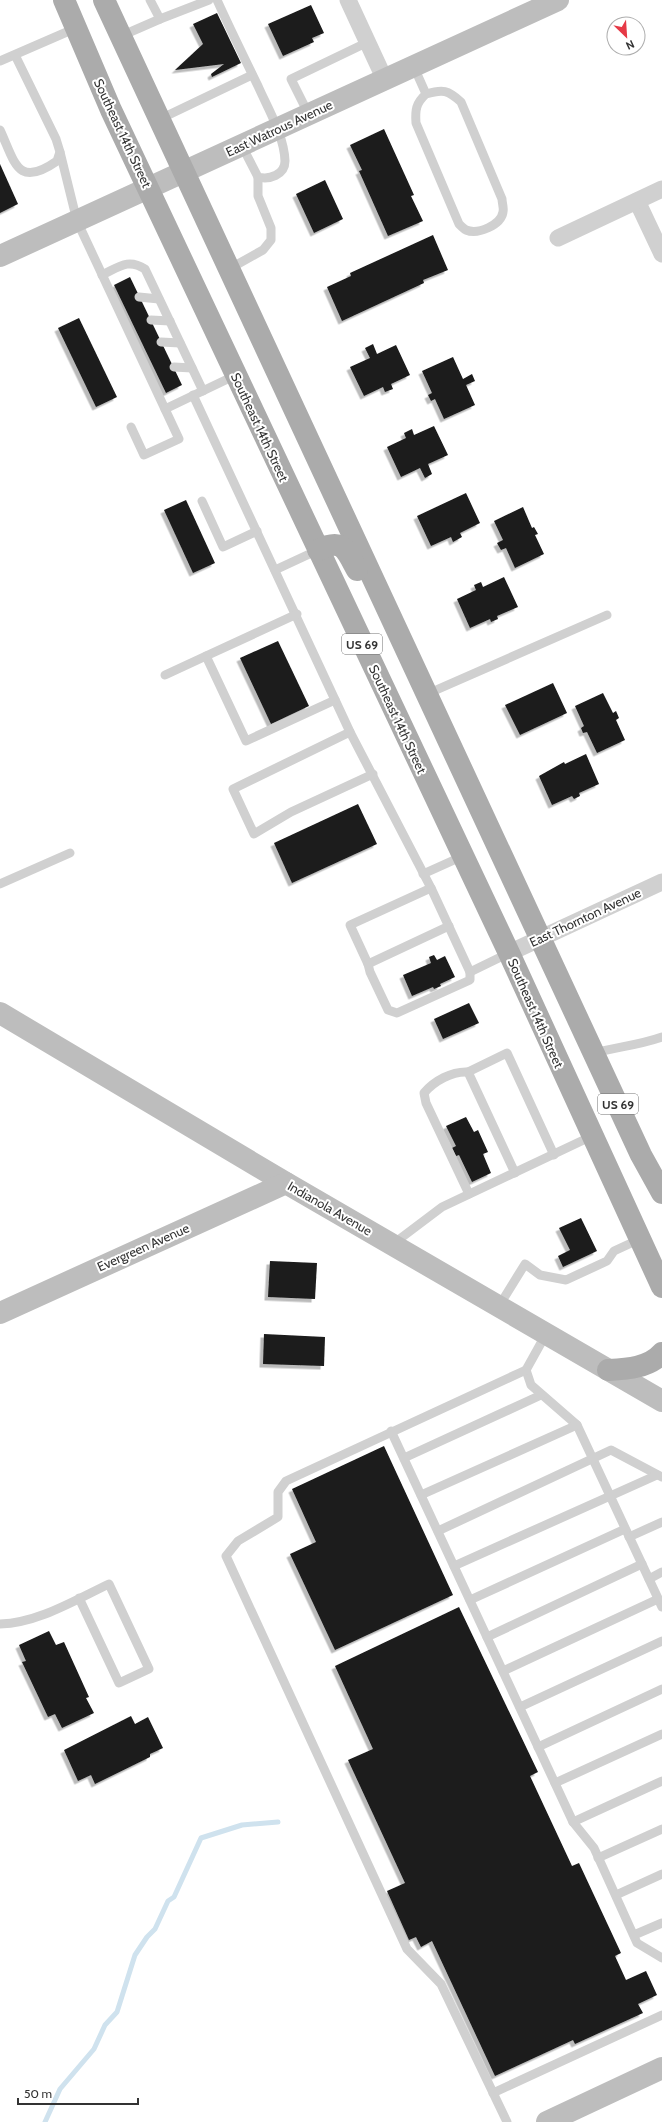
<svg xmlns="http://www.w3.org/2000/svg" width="662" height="2122" font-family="Cabin,sans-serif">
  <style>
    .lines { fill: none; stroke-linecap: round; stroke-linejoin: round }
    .stream { stroke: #cfe2ee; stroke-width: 5 }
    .building { fill: #1a1a1a; filter: url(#shadow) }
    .lane { stroke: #d0d0d0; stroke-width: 9 }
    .street { stroke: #d0d0d0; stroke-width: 17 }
    .secondary { stroke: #bdbdbd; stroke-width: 22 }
    .primary { stroke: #ababab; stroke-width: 22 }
    .labels { text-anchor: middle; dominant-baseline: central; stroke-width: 4; stroke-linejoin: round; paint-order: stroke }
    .shield { fill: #fff; stroke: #707070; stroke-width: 1 }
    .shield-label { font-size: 12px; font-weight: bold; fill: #333 }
    .street-label { font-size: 13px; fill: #333; stroke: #fff }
  </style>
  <defs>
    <filter id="shadow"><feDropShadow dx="-3.5" dy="3.5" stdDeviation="0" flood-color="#0004"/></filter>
  </defs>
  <rect width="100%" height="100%" fill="#fff"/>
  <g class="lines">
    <polyline class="stream" points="45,2122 60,2089 94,2049 105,2025 117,2012 135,1955 147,1937 155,1929 168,1901 174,1897 201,1838 242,1825 278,1822"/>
  </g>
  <g class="building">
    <polygon points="311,5 324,33 312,38 314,42 283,56 268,24"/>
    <polygon points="217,13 241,63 212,77 211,74 224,64 175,70 203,44 193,24"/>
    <polygon points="384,129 414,195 411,196 423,221 388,236 359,171 362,170 350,145"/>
    <polygon points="0,164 18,204 0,213"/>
    <polygon points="325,180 343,219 314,233 296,194"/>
    <polygon points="433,235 448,270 423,280 424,283 342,321 327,287 351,276 350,273"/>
    <polygon points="130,277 182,385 166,393 114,285"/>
    <polygon points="79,318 117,397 96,407 58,328"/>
    <polygon points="373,344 377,354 396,345 410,375 391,384 393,389 385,392 383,387 364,396 350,367 370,358 365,348"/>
    <polygon points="453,357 463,379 472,374 475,381 466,385 475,405 444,419 435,399 431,401 428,395 432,393 422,371"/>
    <polygon points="434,426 448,455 428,464 432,474 425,478 420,468 401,477 387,447 406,438 404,433 412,429 414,435"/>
    <polygon points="466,493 480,523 460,533 462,537 453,542 451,537 431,546 417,516"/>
    <polygon points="186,500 215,563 193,573 164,510"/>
    <polygon points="523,507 532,528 534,527 538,534 535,535 544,554 515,568 506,548 501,550 497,543 503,540 494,521"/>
    <polygon points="504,577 518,607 497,616 498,619 491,622 490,619 470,628 457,599 476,590 474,585 481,582 483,587"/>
    <polygon points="278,641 309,706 271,724 240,658"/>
    <polygon points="553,683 567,713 520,735 505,705"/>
    <polygon points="603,693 613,713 616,711 619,718 616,720 625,740 597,753 587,732 583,733 581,728 584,726 575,706"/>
    <polygon points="586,754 599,784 579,793 580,796 574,799 572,796 552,805 539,776 564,762 565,764"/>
    <polygon points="358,804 377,844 292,883 274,843"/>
    <polygon points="434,955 437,960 445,956 455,977 440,984 441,986 434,989 433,987 412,996 403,975 431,963 429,957"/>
    <polygon points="469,1003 479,1023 443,1039 434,1019"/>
    <polygon points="466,1117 474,1132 478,1130 488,1152 483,1154 491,1173 472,1182 459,1155 456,1156 452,1148 456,1146 446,1126"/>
    <polygon points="581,1218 597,1251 563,1267 558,1256 570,1250 559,1228"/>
    <polygon points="270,1261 317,1263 315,1299 268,1297"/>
    <polygon points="264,1334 325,1337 324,1366 263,1364"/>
    <polygon points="384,1446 453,1595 335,1650 290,1554 316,1542 292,1489"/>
    <polygon points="459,1607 538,1772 530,1776 572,1866 579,1863 621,1953 615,1956 626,1980 646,1971 657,1995 638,2004 643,2013 575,2044 573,2040 495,2076 432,1941 421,1947 416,1937 409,1940 387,1891 405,1883 348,1760 373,1749 335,1666"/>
    <polygon points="49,1631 56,1645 64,1642 89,1697 86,1698 94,1713 62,1728 55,1714 48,1717 22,1662 26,1661 19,1645"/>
    <polygon points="131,1716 135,1724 148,1717 163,1748 150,1754 150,1757 95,1784 91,1775 78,1781 64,1750"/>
  </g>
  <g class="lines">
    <g class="lane">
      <path d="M217,0C230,29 244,57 258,86C268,109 284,135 285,161C285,175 269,180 258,177L242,146"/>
      <polyline points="160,19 209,0"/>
      <polyline points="121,36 160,19 150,0"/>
      <polyline points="0,61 76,28"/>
      <path d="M414,67L426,94C416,103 415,110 416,123L459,224C461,226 464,229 466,230C478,235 501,225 503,212C504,208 502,203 502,199L461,102C448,90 443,89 426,94"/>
      <polyline points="309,115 291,79 368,42"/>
      <polyline points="160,119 252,75"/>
      <path d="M0,130C15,162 17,189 57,161L60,152L56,139L15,55"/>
      <polyline points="60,152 77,221 179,439 144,455 131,427"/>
      <polyline points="229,269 263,250 271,240 271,228 258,196 258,177"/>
      <path d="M102,275C119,267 128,258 145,269L203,391"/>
      <polyline points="139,297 159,299"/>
      <polyline points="151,320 170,321"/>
      <polyline points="161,342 180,343"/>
      <polyline points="174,367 192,368"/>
      <polyline points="193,395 350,732 431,888 470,972 509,953"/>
      <polyline points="165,409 236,375"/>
      <polyline points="202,501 223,547 257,531"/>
      <polyline points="275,570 318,550"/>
      <polyline points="297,614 206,656 246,741 335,700"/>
      <polyline points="165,675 206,656"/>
      <polyline points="427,694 607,615"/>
      <polyline points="350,732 233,789 254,834 291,812 373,774"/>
      <polyline points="423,874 463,856"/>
      <polyline points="0,884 70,853"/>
      <polyline points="431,888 350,925 368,964 449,926"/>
      <polyline points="368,964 370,972 388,1010 397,1013 470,980 470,972"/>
      <path d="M594,1053C617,1047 640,1045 662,1037"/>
      <path d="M468,1072C452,1071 434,1081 424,1093L426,1103L469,1194"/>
      <polyline points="515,1173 468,1072 507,1053 554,1155"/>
      <polyline points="393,1244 442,1207 592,1136"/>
      <polyline points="499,1306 525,1264 540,1275 566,1280 607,1261 614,1251 640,1239"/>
      <polyline points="546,1334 526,1370 531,1385 577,1425 662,1607"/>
      <polyline points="391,1431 573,1822 594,1848 637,1943 662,1958"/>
      <polyline points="404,1458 541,1395"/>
      <polyline points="421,1495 577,1425"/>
      <polyline points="438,1531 611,1450 662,1477"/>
      <polyline points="629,1537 662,1522"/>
      <polyline points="454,1566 657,1475"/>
      <polyline points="649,1579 662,1572"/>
      <polyline points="470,1600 625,1529"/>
      <path d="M0,1624C38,1623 75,1600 109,1584L149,1669L119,1683L79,1598"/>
      <polyline points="487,1637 642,1564"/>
      <polyline points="503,1671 658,1599"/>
      <polyline points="520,1707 662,1641"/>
      <polyline points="538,1747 662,1689"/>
      <polyline points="555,1783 662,1734"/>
      <polyline points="573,1822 662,1781"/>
      <polyline points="598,1858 662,1829"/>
      <polyline points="616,1895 662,1874"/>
      <polyline points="634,1935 662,1923"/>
      <polyline points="493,2093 662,2015"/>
      <polyline points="507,2122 441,1984 407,1949 226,1556 238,1541 278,1517 278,1492 286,1481 526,1370"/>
    </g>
    <g class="street">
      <polyline points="348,0 385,80"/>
      <polyline points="637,201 662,254"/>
      <polyline points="558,238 662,189"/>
      <polyline points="509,953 662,882"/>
    </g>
    <g class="secondary">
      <polyline points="0,256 558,0"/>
      <polyline points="0,1013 286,1183 662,1401"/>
      <polyline points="0,1313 286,1183"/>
      <polyline points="547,2122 662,2068"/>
    </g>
    <g class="primary">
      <polyline points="64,0 111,110 509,953 662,1287"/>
      <polyline points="104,0 641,1155 662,1193"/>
      <path d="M318,550C343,537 346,550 357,570"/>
      <path d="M608,1370C626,1369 649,1368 662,1353"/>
    </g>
  </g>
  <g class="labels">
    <g class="shield">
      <rect x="342" y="634" width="40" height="20" rx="3"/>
      <rect x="598" y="1094" width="40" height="20" rx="3"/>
    </g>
    <g class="shield-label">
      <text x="362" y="644">US 69</text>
      <text x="618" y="1104">US 69</text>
    </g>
    <g class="street-label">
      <text transform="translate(279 128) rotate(-25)">East Watrous Avenue</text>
      <text transform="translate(123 133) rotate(65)">Southeast 14th Street</text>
      <text transform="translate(260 427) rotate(65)">Southeast 14th Street</text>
      <text transform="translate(398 719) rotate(65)">Southeast 14th Street</text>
      <text transform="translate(585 917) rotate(-25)">East Thornton Avenue</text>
      <text transform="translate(536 1013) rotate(66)">Southeast 14th Street</text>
      <text transform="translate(330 1208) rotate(30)">Indianola Avenue</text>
      <text transform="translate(143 1247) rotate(-24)">Evergreen Avenue</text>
    </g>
  </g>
  <g transform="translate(626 36) rotate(155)"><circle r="19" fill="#ffffff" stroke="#adadad"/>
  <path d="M0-3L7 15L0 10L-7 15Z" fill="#e63946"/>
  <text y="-6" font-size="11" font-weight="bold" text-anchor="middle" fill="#333333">N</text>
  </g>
  <path d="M18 2098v6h120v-6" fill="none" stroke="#333333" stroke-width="2"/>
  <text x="24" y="2098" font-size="12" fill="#333333" stroke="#ffffff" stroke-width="3" paint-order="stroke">50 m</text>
</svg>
